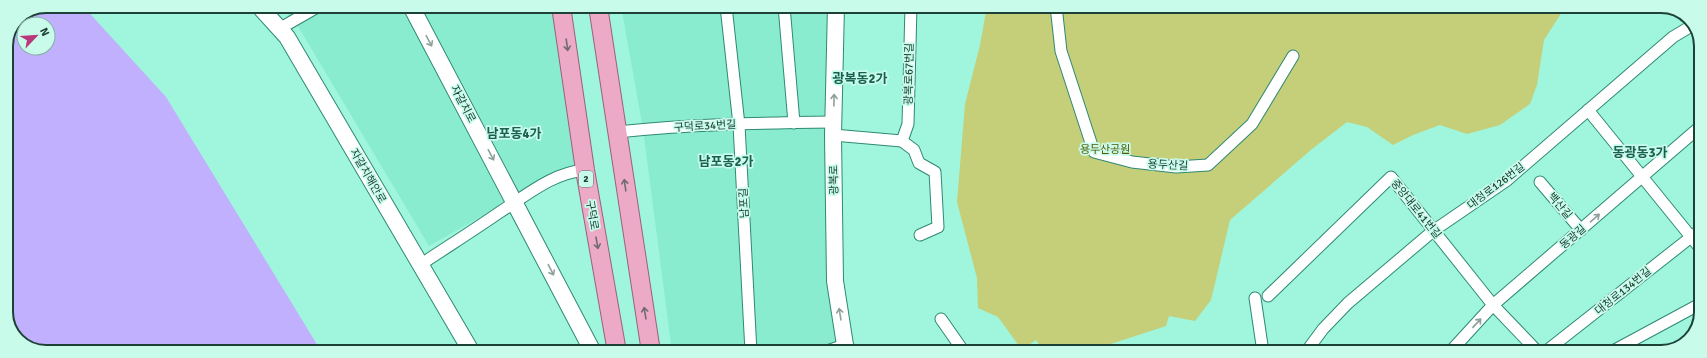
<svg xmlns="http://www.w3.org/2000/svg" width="1707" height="358" font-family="Signika,'Noto Sans KR',sans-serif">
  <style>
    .built { fill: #8aeccf }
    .green { fill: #c5ce78 }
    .water { fill: #c0b0fd; fill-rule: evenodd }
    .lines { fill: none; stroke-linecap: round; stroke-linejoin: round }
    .street-casing { stroke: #2f8973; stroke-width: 13 }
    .secondary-casing { stroke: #2f8973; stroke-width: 18 }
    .primary-casing { stroke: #9b607d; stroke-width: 20 }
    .street { stroke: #fff; stroke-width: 11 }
    .secondary { stroke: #fff; stroke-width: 16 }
    .primary { stroke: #ecaac7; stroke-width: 18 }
    .oneway { stroke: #8ea09b }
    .oneway2 { stroke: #706b71 }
    .labels { text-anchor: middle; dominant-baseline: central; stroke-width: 3.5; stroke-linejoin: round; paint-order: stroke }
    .shield { fill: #c9fbeb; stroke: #51796d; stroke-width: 1 }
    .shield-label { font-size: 10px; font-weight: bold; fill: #1d4137 }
    .street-label { font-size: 11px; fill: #1d4137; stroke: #c9fbeb }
    .park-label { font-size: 11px; fill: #535800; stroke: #c9fbeb }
    .quarter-label { font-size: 13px; font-weight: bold; fill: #1a604f; stroke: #c9fbeb }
    .rim { fill: none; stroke: #1d4137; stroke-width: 2 }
  </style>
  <rect width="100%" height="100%" fill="#9ff6dc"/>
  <g class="built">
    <polygon points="280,6 553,6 577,163 429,246 299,28"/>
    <polygon points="621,6 836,6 835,281 848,352 672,352 643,129"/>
  </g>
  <polygon class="green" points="987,6 1563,7 1562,12 1544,40 1537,85 1530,104 1500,125 1467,134 1440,125 1413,135 1393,145 1367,127 1347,122 1312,149 1230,220 1211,300 1195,321 1169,316 1166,326 1086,352 1044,352 1036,340 1022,350 998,317 978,308 977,278 957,202 965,104 980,45"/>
  <path class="water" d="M46,6H83L166,97L321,351H39L16,338L6,317V46L18,18ZM24,24H48V48H24Z"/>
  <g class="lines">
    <g class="street-casing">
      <g id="street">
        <polyline points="726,6 739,125 751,352"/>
        <polyline points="784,6 794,123"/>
        <polyline points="1056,6 1061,51 1094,152 1132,162 1176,167 1208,165 1252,124 1293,56"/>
        <polyline points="279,29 319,6"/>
        <polyline points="1588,110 1700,248"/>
        <path d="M617,132C689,124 762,123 834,122"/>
        <polyline points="833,135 902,141 908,124 911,6"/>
        <polyline points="902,141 914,150 919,163 935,172 938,227 920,235"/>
        <polyline points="1540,182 1581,230"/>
        <path d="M420,265C447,247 474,230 500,212C527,195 552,173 585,170"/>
        <polyline points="1268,296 1391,177 1493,305 1538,352"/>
        <polyline points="1255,298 1263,352"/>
        <polyline points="941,319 964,352"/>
        <polyline points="824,352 845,345"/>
        <polyline points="1306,352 1323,329 1348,303 1433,231 1506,181 1673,37 1693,25"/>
        <polyline points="1450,352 1493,305 1701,126"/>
        <polyline points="1545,352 1700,230"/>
        <polyline points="1611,352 1700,304"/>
      </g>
    </g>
    <g class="secondary-casing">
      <g id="secondary">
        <polyline points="259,6 287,37 471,351"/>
        <polyline points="411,6 593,352"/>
        <polyline points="836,6 833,135 835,281 845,345 848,352"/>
      </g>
    </g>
    <g class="primary-casing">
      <g id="primary">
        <polyline points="561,6 585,170 617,352"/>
        <polyline points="598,6 651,352"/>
      </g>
    </g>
    <use href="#street" class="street"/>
    <use href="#secondary" class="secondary"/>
    <use href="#primary" class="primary"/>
  </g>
  <defs><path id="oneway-shaft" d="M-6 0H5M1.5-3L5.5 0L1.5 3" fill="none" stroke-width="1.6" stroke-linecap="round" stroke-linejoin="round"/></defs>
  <g class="oneway">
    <use href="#oneway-shaft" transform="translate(429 41) rotate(62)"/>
    <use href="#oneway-shaft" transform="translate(834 100) rotate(-89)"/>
    <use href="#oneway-shaft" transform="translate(491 155) rotate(62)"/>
    <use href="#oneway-shaft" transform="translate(1595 218) rotate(-41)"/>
    <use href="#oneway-shaft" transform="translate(551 270) rotate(63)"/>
    <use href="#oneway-shaft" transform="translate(840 314) rotate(-99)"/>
    <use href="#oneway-shaft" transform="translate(1477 323) rotate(-47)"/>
  </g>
  <g class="oneway2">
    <use href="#oneway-shaft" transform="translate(567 45) rotate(82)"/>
    <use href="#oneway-shaft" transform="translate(625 185) rotate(-98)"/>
    <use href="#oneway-shaft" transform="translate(597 243) rotate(80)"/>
    <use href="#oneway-shaft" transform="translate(645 313) rotate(-99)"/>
  </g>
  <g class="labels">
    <rect class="shield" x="579" y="171" width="14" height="16" rx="3"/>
    <g class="shield-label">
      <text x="586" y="179">2</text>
    </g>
    <g class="street-label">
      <text transform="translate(909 74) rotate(-89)">광복로67번길</text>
      <text transform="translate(463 104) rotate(62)">자갈치로</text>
      <text transform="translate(705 126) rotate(-3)">구덕로34번길</text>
      <text transform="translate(1168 165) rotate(3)">용두산길</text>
      <text transform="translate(368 176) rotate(60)">자갈치해안로</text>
      <text transform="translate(834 180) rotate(-91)">광복로</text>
      <text transform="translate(1496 186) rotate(-37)">대청로126번길</text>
      <text transform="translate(744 203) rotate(-93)">남포길</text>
      <text transform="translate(1560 206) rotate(50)">백산길</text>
      <text transform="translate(1416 209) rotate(51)">중앙대로41번길</text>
      <text transform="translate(592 215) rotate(80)">구덕로</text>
      <text transform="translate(1573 237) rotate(-41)">동광길</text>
      <text transform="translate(1623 291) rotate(-39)">대청로134번길</text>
    </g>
    <g class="park-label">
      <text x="1105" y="149">용두산공원</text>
    </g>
    <g class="quarter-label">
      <text x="860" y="79">광복동2가</text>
      <text x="514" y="134">남포동4가</text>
      <text x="1640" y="153">동광동3가</text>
      <text x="726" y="162">남포동2가</text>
    </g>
  </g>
  <path d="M0 0H1707V358H0ZM46 13H1661A33 33 0 0 1 1694 46V312A33 33 0 0 1 1661 345H46A33 33 0 0 1 13 312V46A33 33 0 0 1 46 13Z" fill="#c9fbeb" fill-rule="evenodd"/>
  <path class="rim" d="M46 13H1661A33 33 0 0 1 1694 46V312A33 33 0 0 1 1661 345H46A33 33 0 0 1 13 312V46A33 33 0 0 1 46 13Z"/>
  <g transform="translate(36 36) rotate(65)"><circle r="19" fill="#c9fbeb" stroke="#84b1a3"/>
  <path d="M0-3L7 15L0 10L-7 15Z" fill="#bb367a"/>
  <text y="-6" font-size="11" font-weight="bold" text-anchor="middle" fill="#1d4137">N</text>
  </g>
</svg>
